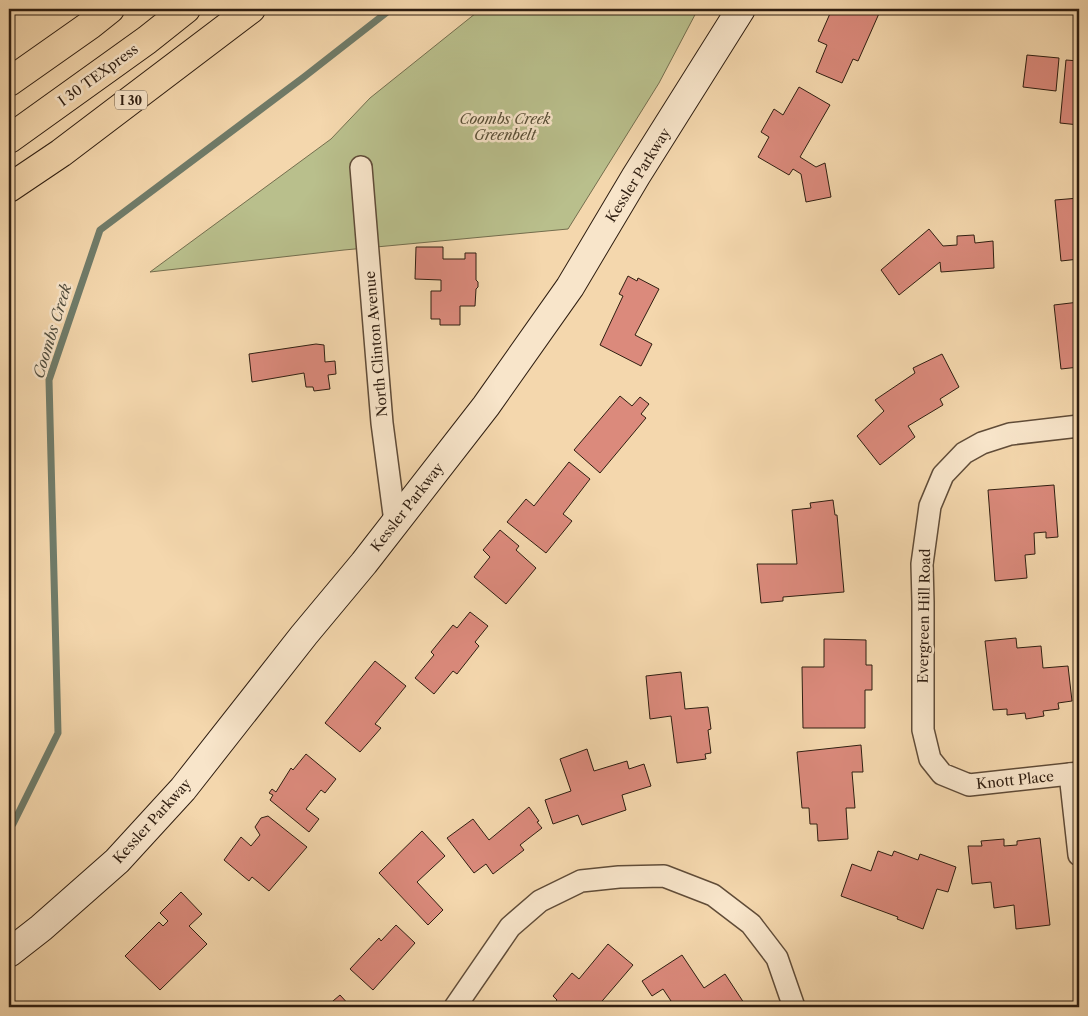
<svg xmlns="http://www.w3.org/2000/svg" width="1088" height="1016" font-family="'Libre Caslon Text',serif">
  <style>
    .green { fill: #b9bf8c; stroke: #746e4e }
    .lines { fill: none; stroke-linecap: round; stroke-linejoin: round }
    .stream { stroke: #707c6a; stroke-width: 7 }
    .building { fill: #db8a7c; stroke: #2f1e11 }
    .street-casing { stroke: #604c38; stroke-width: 24 }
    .secondary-casing { stroke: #2f1e11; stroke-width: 30 }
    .highway-casing { stroke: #2f1e11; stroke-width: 30 }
    .street { stroke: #f8e5ca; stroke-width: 21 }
    .secondary { stroke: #f8e5ca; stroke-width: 28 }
    .highway { stroke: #f4d7ad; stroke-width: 28 }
    .labels { text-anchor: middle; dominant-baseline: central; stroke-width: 5; stroke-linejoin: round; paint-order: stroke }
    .shield { fill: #f8e5ca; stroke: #6b5a48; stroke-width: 1 }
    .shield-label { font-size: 12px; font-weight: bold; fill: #2f1e11 }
    .street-label { font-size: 14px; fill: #2f1e11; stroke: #f8e5ca }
    .park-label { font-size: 14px; font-style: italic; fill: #584e36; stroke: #f8e5ca }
    .water-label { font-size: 15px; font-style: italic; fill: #504d3e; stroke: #f8e5ca }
  </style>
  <rect width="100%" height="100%" fill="#f4d7ad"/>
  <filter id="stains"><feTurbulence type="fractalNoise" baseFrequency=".004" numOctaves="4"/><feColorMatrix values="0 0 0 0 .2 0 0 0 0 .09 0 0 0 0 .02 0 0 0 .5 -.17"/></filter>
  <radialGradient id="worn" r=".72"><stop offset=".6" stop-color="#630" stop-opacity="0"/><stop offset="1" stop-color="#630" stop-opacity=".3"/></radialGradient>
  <polygon class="green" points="481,9 698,9 659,83 568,229 344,250 150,272 331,139 370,98"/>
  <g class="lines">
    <polyline class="stream" points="9,827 13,824 58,733 49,380 100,230 304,77 391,9"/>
  </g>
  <g class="building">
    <polygon points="832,9 881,9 858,61 853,59 842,83 816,72 827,45 818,41"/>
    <polygon points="1027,55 1059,58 1056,91 1023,87"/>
    <polygon points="1066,60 1079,61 1079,125 1060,123"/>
    <polygon points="799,87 830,105 800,157 816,167 825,163 831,197 806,202 801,174 793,169 789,175 758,157 769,137 761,132 774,109 783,115"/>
    <polygon points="1079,198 1079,259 1061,261 1055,200"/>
    <polygon points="929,229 943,246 957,245 957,236 974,235 975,243 993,241 994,268 941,272 940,262 899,295 881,270"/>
    <polygon points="416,247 443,247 443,259 465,259 465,253 476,253 476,280 478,282 478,287 476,289 475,306 460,306 460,325 440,325 440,319 431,319 431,291 441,291 441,280 415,279"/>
    <polygon points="628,276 637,281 638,278 659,289 635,335 652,344 641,366 600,345 623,296 619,294"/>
    <polygon points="1079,302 1079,367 1061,369 1054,305"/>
    <polygon points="316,344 324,345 325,362 335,361 336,374 328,375 330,389 314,391 313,387 306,387 304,373 252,382 249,354"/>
    <polygon points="942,354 959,387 940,399 943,405 908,426 915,437 880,465 857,436 884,411 875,400 915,373 913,368"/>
    <polygon points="620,396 632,406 640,397 649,404 641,414 646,418 600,473 574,450"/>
    <polygon points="569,462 590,479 563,514 572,521 546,553 507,522 526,499 534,506"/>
    <polygon points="1054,485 1058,537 1046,538 1046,532 1034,533 1035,554 1025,555 1027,578 995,581 988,490"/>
    <polygon points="833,500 835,515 837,515 844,592 783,597 783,601 761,603 757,564 797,564 792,510 811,508 810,503"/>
    <polygon points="500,530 519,546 516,550 536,568 506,604 474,577 490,557 483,550"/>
    <polygon points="470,612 488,626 475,642 479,646 457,674 453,671 434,694 415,678 434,655 431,652 453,625 457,628"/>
    <polygon points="1016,638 1017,648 1041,646 1043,668 1068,666 1072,701 1058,703 1059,709 1043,711 1044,716 1026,719 1025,713 1007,715 1007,709 993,710 985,641"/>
    <polygon points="824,639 866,640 866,665 872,665 872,690 865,690 865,728 803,728 802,667 824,667"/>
    <polygon points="375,661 406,686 375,724 381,728 360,752 325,723"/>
    <polygon points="681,672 685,709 708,707 711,729 708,730 711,753 705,754 706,759 677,763 671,716 650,719 646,676"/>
    <polygon points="861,745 863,772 852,772 855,808 846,808 848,839 818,841 817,824 810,824 809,808 802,808 797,752"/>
    <polygon points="587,749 594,771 627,761 629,769 644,764 651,786 622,795 626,810 582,825 578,815 553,824 545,800 571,791 560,759"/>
    <polygon points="306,754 336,779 325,793 321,790 306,809 319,819 309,832 270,800 273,795 269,793 272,789 276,792 291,768 293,770"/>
    <polygon points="529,807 539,821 537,822 542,828 520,845 524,850 493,874 486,864 474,873 447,838 473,819 489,840"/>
    <polygon points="268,816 307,847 269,891 252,877 249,881 224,860 241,837 251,846 260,835 255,827 261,818"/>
    <polygon points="422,831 445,856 417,882 443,910 428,925 379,873"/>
    <polygon points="1040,838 1050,925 1016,929 1014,905 994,908 991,882 972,884 968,846 982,846 981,841 1004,839 1004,846 1017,845 1017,841"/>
    <polygon points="878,851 892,856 894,851 918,860 920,854 956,867 948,892 937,889 923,929 897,919 898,917 841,896 852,864 871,871"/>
    <polygon points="181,892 202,914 189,926 207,944 160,990 125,956 159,922 163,926 168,921 160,913"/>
    <polygon points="396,925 415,943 373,990 350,969 379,938 381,941"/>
    <polygon points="608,944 633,965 597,1007 551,1007 557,1000 553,996 572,973 579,979"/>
    <polygon points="682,955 704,988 725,974 744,1003 738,1007 675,1007 663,989 652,996 642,981"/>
    <polygon points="340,995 351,1007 326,1007"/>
  </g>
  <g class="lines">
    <g class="street-casing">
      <g id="street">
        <polyline points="361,167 382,423 395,522"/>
        <polyline points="1079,426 1010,434 982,443 964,453 943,475 930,506 922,564 923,602 923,730 930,759 942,774 969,785 1079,773"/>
        <polyline points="1070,774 1079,855"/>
        <polyline points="455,1007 510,927 540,901 581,881 619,877 664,876 713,895 751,924 777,958 794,1007"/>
      </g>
    </g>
    <g class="secondary-casing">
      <polyline id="secondary" points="9,953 41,928 117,861 183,789 304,635 364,563 486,406 570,287 636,176 741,9"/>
    </g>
    <g class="highway-casing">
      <g id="highway">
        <polyline points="9,82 90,25 110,9"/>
        <polyline points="9,139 147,40 186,9"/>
        <polyline points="9,188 61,153 251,9"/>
      </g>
    </g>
    <use href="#street" class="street"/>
    <use href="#secondary" class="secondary"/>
    <use href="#highway" class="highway"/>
  </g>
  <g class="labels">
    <rect class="shield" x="115" y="90.5" width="32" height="19" rx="4"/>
    <g class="shield-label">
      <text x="131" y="100">I 30</text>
    </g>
    <g class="street-label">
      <text transform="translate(98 75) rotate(-36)">I 30 TEXpress</text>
      <text transform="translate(638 175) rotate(-58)">Kessler Parkway</text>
      <text transform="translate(376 344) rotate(-95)">North Clinton Avenue</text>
      <text transform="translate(407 507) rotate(-52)">Kessler Parkway</text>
      <text transform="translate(924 616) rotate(-89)">Evergreen Hill Road</text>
      <text transform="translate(1015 780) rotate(-6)">Knott Place</text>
      <text transform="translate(152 821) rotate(-48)">Kessler Parkway</text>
    </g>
    <g class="park-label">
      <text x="505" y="119">Coombs Creek<tspan x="505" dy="16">Greenbelt</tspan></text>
    </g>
    <g class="water-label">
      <text transform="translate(52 331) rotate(-73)">Coombs Creek</text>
    </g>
  </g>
  <rect width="1088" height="1016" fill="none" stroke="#f4d7ad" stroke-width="30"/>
  <rect x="10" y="10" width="1068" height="996" fill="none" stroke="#2f1e11" stroke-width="2.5"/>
  <rect x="15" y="15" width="1058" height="986" fill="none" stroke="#2f1e11"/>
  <rect width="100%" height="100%" filter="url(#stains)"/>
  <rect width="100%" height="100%" fill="url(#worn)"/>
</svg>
